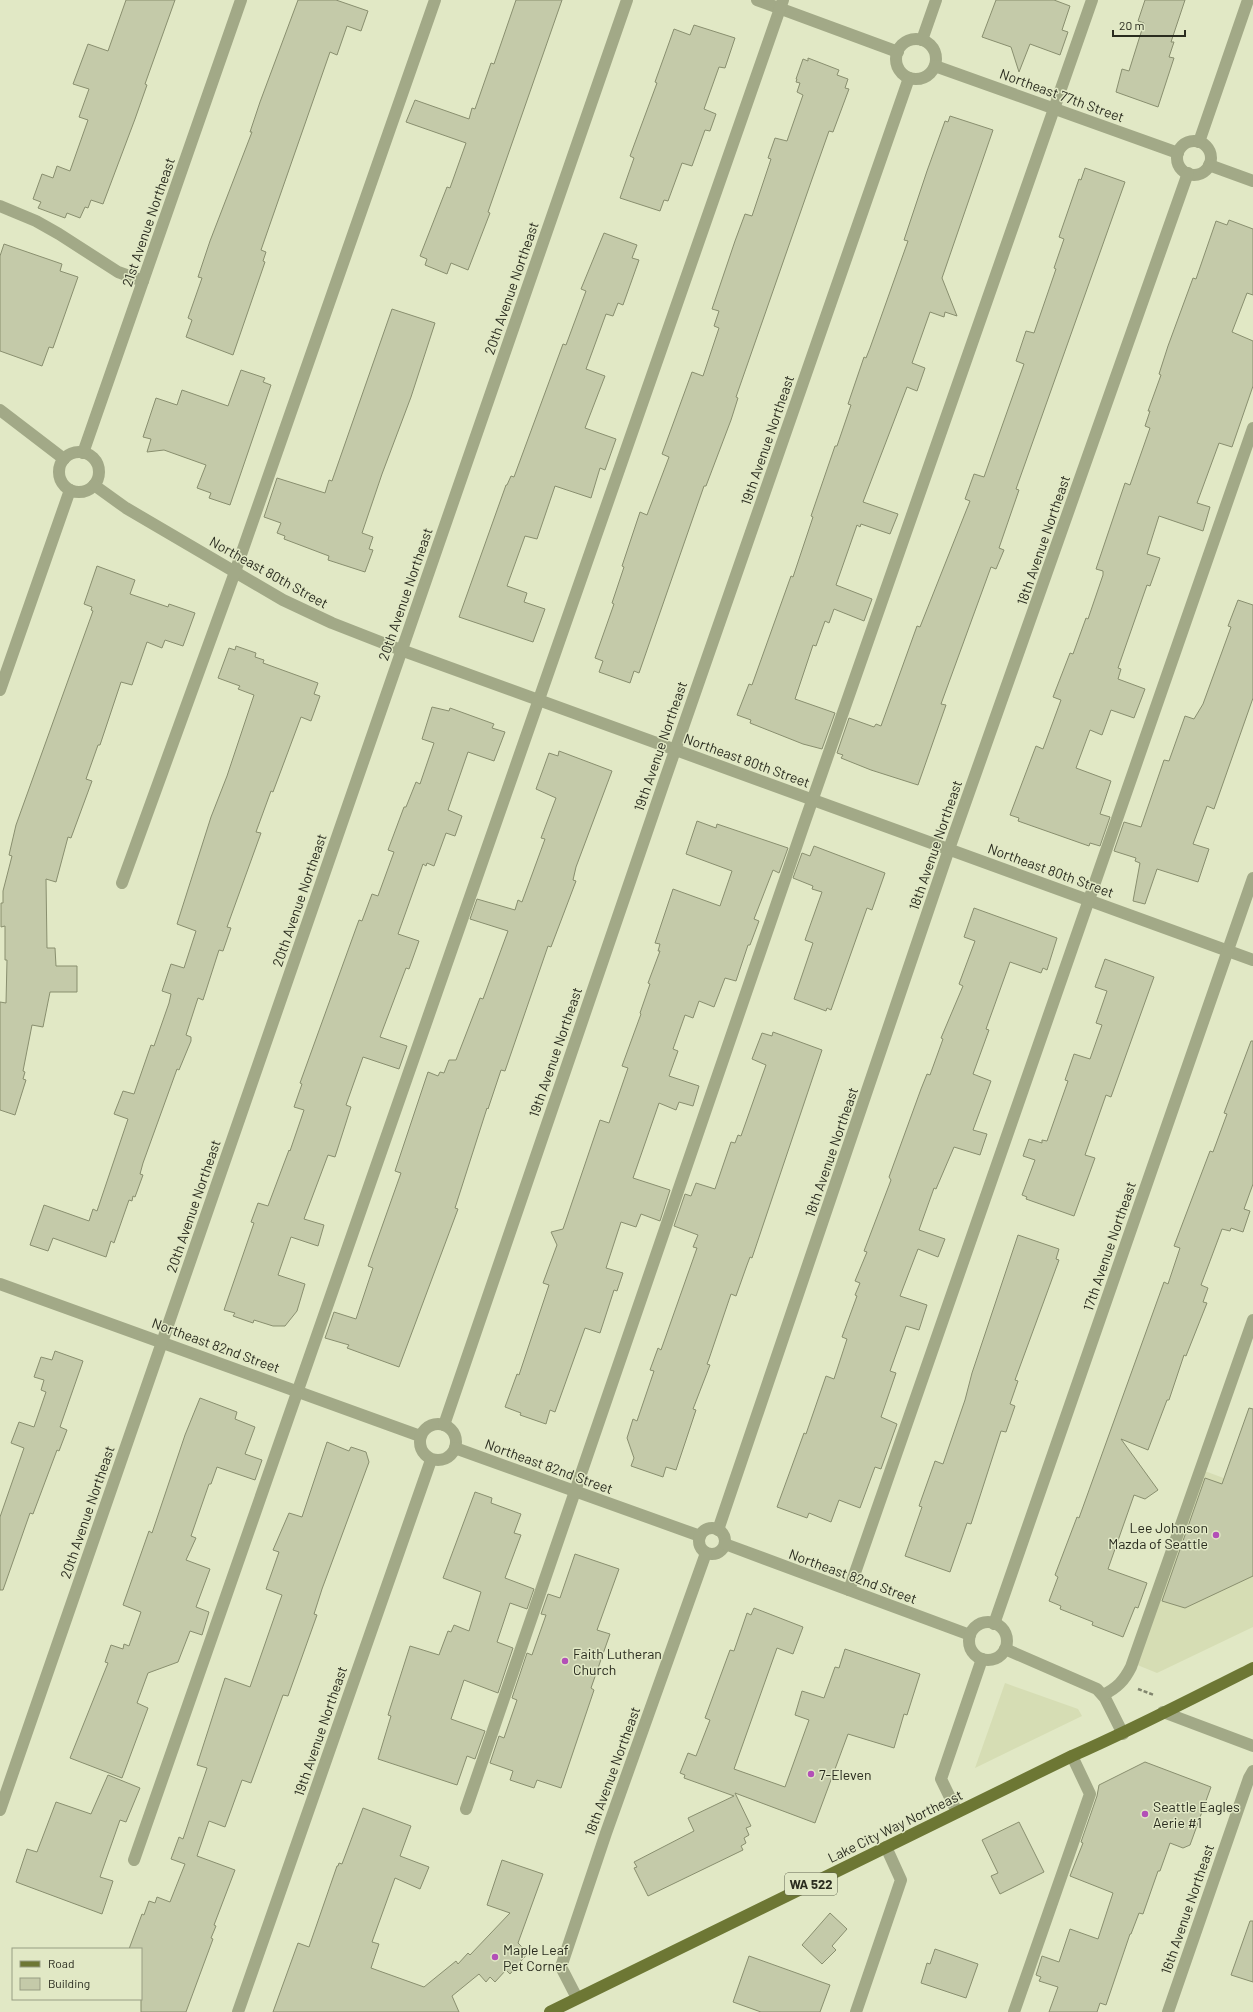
<svg xmlns="http://www.w3.org/2000/svg" width="1253" height="2012" font-family="Barlow,sans-serif">
  <style>
    .built { fill: #d6ddb4 }
    .building { fill: #c4caa9; stroke: #898f6f }
    .lines { fill: none; stroke-linecap: round; stroke-linejoin: round }
    .path { stroke: #81856e; stroke-width: 2.5; stroke-dasharray: 4 2; stroke-linecap: butt }
    .minor { stroke: #a2a987; stroke-width: 12 }
    .major { stroke: #6d7734; stroke-width: 12 }
    .poi-dot { fill: #b350b7; stroke: #e1e8c5; stroke-width: 1.5 }
    .labels { text-anchor: middle; dominant-baseline: central; stroke-width: 3; stroke-linejoin: round; paint-order: stroke }
    .shield { fill: #e1e8c5; stroke: #616451; stroke-width: 1 }
    .shield-label { font-size: 13px; font-weight: bold; fill: #2a2c1f }
    .street-label { font-size: 14px; fill: #2a2c1f; stroke: #e1e8c5 }
    .poi-label { font-size: 14px; fill: #2a2c1f; stroke: #e1e8c5; text-anchor: start }
  </style>
  <rect width="100%" height="100%" fill="#e1e8c5"/>
  <g class="built">
    <polygon points="1202,1470 1253,1489 1253,1627 1157,1673 1135,1664"/>
    <polygon points="1005,1683 1078,1709 1082,1716 975,1768"/>
  </g>
  <g class="building">
    <polygon points="126,0 175,0 145,84 147,85 135,119 103,204 91,200 88,208 85,207 80,218 67,213 65,218 38,208 41,202 33,199 42,174 53,178 57,166 70,171 88,120 79,117 89,89 73,84 88,44 108,51"/>
    <polygon points="298,0 336,0 368,11 361,31 347,26 337,55 330,52 261,250 266,252 263,261 265,262 233,355 186,337 192,320 188,318 202,278 198,277 210,241 252,132 250,132 260,102"/>
    <polygon points="516,0 562,0 488,212 490,213 468,270 451,263 447,274 425,265 427,259 420,256 447,187 450,188 466,143 406,122 415,100 469,119 472,108 475,109 491,63 494,64"/>
    <polygon points="996,0 1054,0 1070,6 1062,30 1068,32 1060,55 1030,44 1019,72 1011,47 982,37"/>
    <polygon points="1145,0 1185,0 1171,42 1174,42 1169,57 1174,58 1158,107 1116,92 1122,69 1129,71 1144,23 1138,21"/>
    <polygon points="694,25 735,38 725,68 719,67 704,109 716,114 710,131 705,130 692,166 682,163 668,201 664,200 660,211 620,198 634,158 630,156 657,83 655,82 674,29 690,35"/>
    <polygon points="808,58 839,70 837,75 848,79 845,88 849,89 833,132 829,131 811,182 736,397 738,398 731,420 706,486 704,486 639,673 634,671 630,683 599,672 603,661 595,658 614,604 612,603 624,567 622,566 640,512 647,515 669,457 662,454 692,372 703,376 719,328 714,326 719,311 712,309 735,241 745,214 752,216 771,159 768,158 775,138 787,141 803,95 797,92 800,83 796,82 797,79 796,79 803,59 808,61"/>
    <polygon points="950,116 993,130 942,278 957,316 945,312 944,317 930,312 912,363 925,368 917,391 907,387 863,502 898,514 890,534 861,524 860,527 857,525 836,585 872,599 864,621 834,609 829,623 825,621 816,646 813,645 795,699 835,713 822,749 803,744 750,723 751,720 737,715 749,684 752,685 791,576 793,577 813,517 811,516 835,446 837,446 851,405 848,404 864,357 866,358 870,348 908,241 904,240 927,171 945,121 948,122"/>
    <polygon points="1085,168 1125,182 1016,489 1019,490 999,548 1004,550 996,569 991,567 941,704 946,705 918,785 871,770 841,758 843,755 837,753 849,718 874,727 876,724 881,726 917,626 920,627 970,501 965,499 974,474 984,477 1024,364 1016,361 1026,331 1034,333 1056,269 1054,268 1064,239 1059,237 1079,179 1081,180"/>
    <polygon points="1229,220 1253,229 1253,295 1247,293 1232,332 1253,341 1253,386 1232,447 1219,443 1197,503 1210,507 1203,531 1159,516 1147,554 1160,558 1150,586 1147,585 1118,668 1121,669 1118,679 1145,689 1134,718 1111,710 1102,735 1090,730 1076,768 1111,781 1100,814 1110,817 1100,846 1090,843 1089,846 1018,821 1019,818 1010,815 1036,746 1043,749 1061,700 1053,697 1070,653 1073,654 1086,618 1088,619 1103,575 1103,571 1096,569 1125,483 1130,485 1150,428 1145,426 1150,411 1148,411 1161,375 1159,374 1168,346 1193,278 1196,279 1216,221 1227,225"/>
    <polygon points="604,233 637,245 632,258 639,260 623,305 618,303 613,316 606,314 586,369 605,376 585,428 616,439 605,470 600,468 591,498 555,486 537,539 525,536 507,586 527,593 524,602 545,609 533,642 459,617 506,485 507,485 511,476 514,477 563,344 566,345 586,291 581,289"/>
    <polygon points="4,244 62,264 60,271 78,277 53,348 49,347 42,366 0,351 0,256"/>
    <polygon points="392,309 435,323 411,397 382,474 362,533 373,537 369,549 373,550 365,572 328,560 329,556 284,539 285,536 277,533 281,523 264,517 277,478 325,493 329,480 332,481"/>
    <polygon points="241,370 265,378 263,382 271,385 230,505 209,498 211,493 197,488 206,465 164,450 147,452 151,439 143,437 156,398 177,405 182,390 228,406"/>
    <polygon points="97,566 135,580 130,594 168,607 169,604 195,613 183,646 165,640 162,648 147,642 132,685 121,682 100,745 98,745 86,779 92,781 71,838 68,837 56,882 46,879 47,948 55,948 56,966 77,966 77,992 50,992 43,1027 32,1025 23,1071 25,1072 23,1079 26,1080 15,1115 0,1110 0,1002 6,1003 7,960 5,960 5,926 1,927 1,903 3,903 3,891 12,856 9,855 16,825 93,611 91,610 92,607 84,604"/>
    <polygon points="1238,600 1253,605 1253,698 1214,809 1207,806 1193,844 1209,849 1198,882 1157,869 1145,904 1133,901 1140,863 1135,861 1136,858 1114,851 1124,822 1141,827 1164,760 1169,761 1185,716 1194,719 1203,704 1231,627 1228,626"/>
    <polygon points="236,646 256,653 255,657 264,660 263,663 318,683 314,694 320,696 311,721 301,717 273,792 271,791 256,832 261,833 227,927 231,928 223,951 219,950 203,1000 198,998 186,1035 191,1037 191,1041 179,1070 177,1069 143,1163 140,1174 143,1175 135,1197 133,1196 132,1201 129,1200 114,1243 111,1241 106,1257 53,1238 48,1251 30,1245 44,1205 89,1221 93,1209 97,1211 128,1119 114,1114 123,1091 134,1094 151,1045 154,1046 169,1003 171,994 162,991 171,964 184,968 196,931 177,924 211,817 227,776 254,695 238,689 240,686 218,678 229,648 235,650"/>
    <polygon points="432,707 449,711 450,708 494,724 492,728 505,732 494,761 468,752 448,810 462,816 455,836 446,833 434,866 427,863 426,866 423,864 398,934 419,941 409,969 406,968 380,1037 407,1046 399,1069 363,1057 346,1105 351,1107 335,1157 328,1155 304,1219 324,1225 318,1246 291,1237 278,1275 305,1284 297,1311 285,1326 273,1326 254,1320 253,1323 233,1316 235,1313 224,1310 254,1223 251,1222 258,1203 268,1206 289,1150 290,1151 304,1110 294,1107 302,1084 300,1083 359,920 362,921 372,894 378,896 394,852 388,850 404,807 406,807 416,782 420,784 434,743 422,739"/>
    <polygon points="559,751 612,771 576,867 573,880 576,881 551,947 548,946 505,1071 501,1070 488,1109 487,1108 455,1208 458,1209 399,1367 347,1348 349,1345 325,1338 334,1312 356,1319 373,1268 368,1266 401,1173 395,1171 428,1072 438,1076 440,1072 444,1073 449,1060 456,1060 480,998 483,999 508,931 470,919 477,899 515,910 518,900 522,902 545,839 541,838 556,798 536,789 549,753 558,756"/>
    <polygon points="697,821 716,828 717,824 788,848 779,873 773,870 754,919 759,921 750,945 748,945 736,981 725,978 714,1007 699,1001 693,1018 685,1015 673,1049 678,1051 669,1076 699,1086 693,1106 679,1102 676,1110 659,1103 633,1178 670,1190 660,1221 641,1214 636,1227 621,1222 606,1268 623,1273 617,1291 614,1290 600,1333 585,1328 555,1412 550,1410 546,1424 520,1415 521,1413 505,1407 517,1374 519,1375 549,1285 543,1283 557,1245 551,1232 563,1229 600,1120 609,1123 628,1068 622,1066 641,1014 640,1013 650,984 648,983 660,951 658,951 660,944 655,943 673,889 720,906 732,871 686,854"/>
    <polygon points="814,846 885,873 872,910 867,908 831,1010 827,1008 826,1011 794,999 813,943 805,940 822,892 812,889 813,886 793,878 802,853 810,856"/>
    <polygon points="974,908 1057,938 1047,970 1043,968 1041,973 1010,962 986,1029 989,1030 973,1074 991,1081 973,1130 987,1134 980,1155 954,1147 936,1189 934,1188 919,1230 945,1239 938,1257 918,1249 900,1296 927,1305 919,1330 906,1326 890,1371 896,1373 881,1417 897,1424 881,1469 875,1467 860,1508 839,1500 831,1522 809,1513 807,1518 777,1507 804,1433 806,1434 826,1376 834,1379 847,1339 842,1337 857,1296 855,1295 860,1283 855,1281 867,1252 864,1251 891,1180 889,1177 921,1089 927,1074 930,1075 943,1039 941,1038 963,986 959,984 975,941 964,937"/>
    <polygon points="1105,959 1154,977 1111,1097 1106,1095 1085,1155 1095,1158 1074,1216 1026,1199 1027,1197 1022,1195 1035,1160 1023,1156 1029,1139 1042,1143 1042,1140 1047,1141 1068,1081 1065,1080 1074,1054 1090,1059 1102,1025 1096,1023 1107,991 1095,987"/>
    <polygon points="773,1032 822,1050 752,1258 750,1257 747,1265 736,1296 731,1294 709,1359 707,1364 710,1365 693,1409 696,1410 676,1470 666,1467 663,1477 631,1466 634,1458 627,1438 633,1419 637,1421 654,1371 650,1370 658,1348 661,1350 697,1248 693,1247 698,1235 674,1226 685,1194 691,1196 696,1183 715,1189 731,1142 735,1143 738,1135 741,1136 766,1065 752,1059 762,1033 772,1036"/>
    <polygon points="1251,1041 1253,1041 1253,1184 1244,1209 1250,1211 1243,1232 1231,1228 1230,1231 1222,1229 1201,1285 1208,1288 1203,1302 1207,1303 1186,1356 1184,1355 1169,1400 1167,1400 1148,1450 1121,1439 1158,1490 1145,1499 1134,1495 1108,1569 1147,1583 1138,1608 1135,1607 1123,1637 1092,1625 1093,1622 1060,1609 1061,1606 1049,1601 1058,1577 1055,1575 1077,1517 1079,1518 1164,1282 1168,1284 1180,1248 1174,1246 1210,1151 1213,1152 1227,1114 1224,1113"/>
    <polygon points="1018,1235 1059,1249 1056,1259 1059,1260 1015,1380 1018,1381 1010,1404 1015,1406 1006,1432 1001,1431 971,1524 967,1523 950,1572 905,1556 922,1507 919,1506 935,1461 943,1464 965,1400 972,1373"/>
    <polygon points="55,1351 83,1361 60,1427 67,1430 59,1451 57,1450 33,1514 30,1513 3,1590 0,1590 0,1517 24,1448 11,1443 19,1422 34,1427 46,1392 41,1390 44,1380 34,1377 41,1357 52,1360"/>
    <polygon points="200,1398 237,1412 235,1419 255,1427 245,1454 262,1460 255,1480 217,1467 211,1484 209,1484 191,1536 196,1538 186,1560 210,1569 196,1607 209,1612 202,1635 190,1631 178,1662 148,1673 137,1703 148,1708 122,1778 70,1758 108,1663 105,1662 111,1645 123,1649 124,1644 129,1646 141,1612 123,1605 149,1531 152,1533 185,1435"/>
    <polygon points="1249,1408 1253,1409 1253,1576 1185,1608 1162,1601 1205,1478 1222,1484"/>
    <polygon points="327,1442 349,1451 351,1447 366,1452 369,1462 322,1589 314,1614 317,1615 288,1696 283,1695 251,1783 242,1780 225,1827 209,1821 197,1856 235,1870 214,1925 216,1926 211,1938 213,1939 186,2012 141,2012 141,1949 129,1949 142,1914 144,1915 149,1901 155,1903 157,1897 170,1902 185,1864 171,1859 179,1837 183,1839 207,1768 197,1765 225,1678 250,1687 282,1595 266,1589 279,1552 273,1550 289,1513 302,1517"/>
    <polygon points="475,1492 492,1498 491,1503 521,1514 514,1533 521,1535 505,1578 534,1589 527,1609 510,1603 497,1642 513,1648 498,1693 464,1680 451,1719 485,1731 475,1759 467,1756 457,1785 378,1759 391,1716 388,1715 410,1646 439,1655 448,1631 451,1632 454,1625 469,1631 481,1592 443,1578"/>
    <polygon points="575,1554 619,1569 597,1630 610,1634 591,1688 594,1690 561,1788 537,1780 534,1788 510,1780 513,1771 490,1763 499,1736 504,1738 517,1700 512,1698 527,1653 532,1655 546,1615 541,1614 548,1594 560,1598"/>
    <polygon points="754,1608 803,1627 793,1654 777,1648 734,1769 785,1787 809,1720 795,1715 802,1691 824,1698 835,1667 839,1668 845,1649 920,1674 907,1715 904,1714 894,1748 848,1734 815,1823 735,1793 751,1826 746,1828 749,1835 744,1838 746,1843 741,1846 743,1850 648,1896 634,1868 637,1867 634,1862 694,1831 688,1818 734,1796 684,1778 685,1775 680,1773 688,1753 696,1756 710,1720 705,1718 730,1650 734,1651 747,1613 751,1615"/>
    <polygon points="1145,1762 1211,1787 1190,1845 1183,1848 1170,1843 1160,1871 1158,1871 1143,1914 1139,1913 1131,1934 1130,1934 1106,2005 1100,2003 1097,2012 1049,2012 1058,1987 1039,1981 1041,1977 1036,1975 1042,1956 1059,1962 1070,1929 1098,1939 1113,1893 1070,1876 1083,1843 1081,1842 1097,1796 1099,1785"/>
    <polygon points="108,1775 140,1788 126,1822 120,1820 100,1877 113,1881 102,1914 16,1882 27,1849 37,1852 56,1802 91,1814"/>
    <polygon points="363,1808 411,1826 400,1856 429,1867 420,1889 395,1878 372,1942 379,1944 371,1968 424,1987 456,1961 458,1964 468,1953 470,1955 510,1913 487,1905 502,1860 543,1874 518,1943 528,1953 510,1974 506,1970 495,1982 490,1977 486,1982 479,1974 452,1996 459,2012 273,2012 298,1943 309,1947 337,1866 338,1866 339,1863 342,1864"/>
    <polygon points="1019,1822 1044,1872 1000,1894 991,1876 998,1873 982,1840"/>
    <polygon points="830,1913 847,1929 832,1946 836,1950 822,1964 802,1945"/>
    <polygon points="1250,1921 1253,1921 1253,1982 1231,1975"/>
    <polygon points="935,1949 978,1964 966,1998 921,1983 927,1963 930,1964"/>
    <polygon points="749,1956 830,1985 820,2012 761,2012 733,2002"/>
  </g>
  <g class="lines">
    <polyline class="path" points="1138,1689 1154,1695"/>
    <g class="minor">
      <polyline points="757,0 898,52"/>
      <circle cx="916" cy="59" r="20"/>
      <polyline points="922,40 936,0"/>
      <polyline points="935,66 1178,153"/>
      <circle cx="1194" cy="158" r="17"/>
      <polyline points="1199,142 1248,0"/>
      <polyline points="1209,165 1253,181"/>
      <polyline points="0,206 36,221 59,234 118,272 143,281"/>
      <polyline points="0,410 64,459"/>
      <circle cx="79" cy="472" r="20"/>
      <polyline points="83,453 241,0"/>
      <polyline points="94,485 126,508 283,600 332,623 401,650 1253,960"/>
      <polyline points="0,690 70,490"/>
      <polyline points="122,883 235,572 435,0"/>
      <polyline points="0,1284 420,1436"/>
      <circle cx="438" cy="1442" r="18"/>
      <polyline points="444,1425 664,782 909,78"/>
      <polyline points="455,1448 700,1536"/>
      <circle cx="712" cy="1541" r="13"/>
      <polyline points="718,1530 949,849 1188,173"/>
      <polyline points="725,1544 970,1635"/>
      <polyline points="849,1590 1253,428"/>
      <circle cx="988" cy="1641" r="19"/>
      <polyline points="994,1624 1253,878"/>
      <polyline points="1005,1649 1097,1689 1105,1698 1123,1734"/>
      <path d="M1103,1695C1117,1688 1124,1681 1131,1667L1253,1320"/>
      <polyline points="1163,1712 1253,1746"/>
      <polyline points="466,1809 804,824 1092,0"/>
      <polyline points="0,1810 627,0"/>
      <polyline points="957,1812 941,1779 982,1659"/>
      <polyline points="134,1860 783,0"/>
      <polyline points="577,1998 561,1967 606,1833 706,1553"/>
      <polyline points="238,2012 431,1460"/>
      <polyline points="856,2012 901,1880 886,1847"/>
      <polyline points="1014,2012 1090,1794 1072,1756"/>
      <polyline points="1168,2012 1249,1778 1253,1771"/>
    </g>
    <path class="major" d="M550,2012L1072,1756C1134,1729 1193,1698 1253,1668"/>
  </g>
  <g class="poi-dot">
    <circle cx="1216" cy="1535" r="4"/>
    <circle cx="565" cy="1661" r="4"/>
    <circle cx="811" cy="1774" r="4"/>
    <circle cx="1145" cy="1814" r="4"/>
    <circle cx="495" cy="1957" r="4"/>
  </g>
  <g class="labels">
    <rect class="shield" x="785" y="1873" width="52" height="22" rx="3"/>
    <g class="shield-label">
      <text x="811" y="1884">WA 522</text>
    </g>
    <g class="street-label">
      <text transform="translate(1062 95) rotate(20)">Northeast 77th Street</text>
      <text transform="translate(148 222) rotate(-71)">21st Avenue Northeast</text>
      <text transform="translate(511 288) rotate(-71)">20th Avenue Northeast</text>
      <text transform="translate(767 440) rotate(-71)">19th Avenue Northeast</text>
      <text transform="translate(1043 540) rotate(-71)">18th Avenue Northeast</text>
      <text transform="translate(269 572) rotate(29)">Northeast 80th Street</text>
      <text transform="translate(405 594) rotate(-71)">20th Avenue Northeast</text>
      <text transform="translate(660 746) rotate(-71)">19th Avenue Northeast</text>
      <text transform="translate(747 760) rotate(20)">Northeast 80th Street</text>
      <text transform="translate(935 845) rotate(-71)">18th Avenue Northeast</text>
      <text transform="translate(1051 870) rotate(20)">Northeast 80th Street</text>
      <text transform="translate(299 900) rotate(-71)">20th Avenue Northeast</text>
      <text transform="translate(555 1052) rotate(-71)">19th Avenue Northeast</text>
      <text transform="translate(831 1152) rotate(-71)">18th Avenue Northeast</text>
      <text transform="translate(193 1206) rotate(-71)">20th Avenue Northeast</text>
      <text transform="translate(1109 1246) rotate(-71)">17th Avenue Northeast</text>
      <text transform="translate(216 1345) rotate(20)">Northeast 82nd Street</text>
      <text transform="translate(549 1466) rotate(20)">Northeast 82nd Street</text>
      <text transform="translate(87 1512) rotate(-71)">20th Avenue Northeast</text>
      <text transform="translate(853 1576) rotate(20)">Northeast 82nd Street</text>
      <text transform="translate(320 1731) rotate(-71)">19th Avenue Northeast</text>
      <text transform="translate(612 1771) rotate(-70)">18th Avenue Northeast</text>
      <text transform="translate(895 1826) rotate(-26)">Lake City Way Northeast</text>
      <text transform="translate(1187 1909) rotate(-71)">16th Avenue Northeast</text>
    </g>
    <g class="poi-label">
      <text x="1208" y="1527" text-anchor="end">Lee Johnson<tspan x="1208" dy="16">Mazda of Seattle</tspan></text>
      <text x="573" y="1653">Faith Lutheran<tspan x="573" dy="16">Church</tspan></text>
      <text x="819" y="1774">7-Eleven</text>
      <text x="1153" y="1806">Seattle Eagles<tspan x="1153" dy="16">Aerie #1</tspan></text>
      <text x="503" y="1949">Maple Leaf<tspan x="503" dy="16">Pet Corner</tspan></text>
    </g>
  </g>
  <rect x="12" y="1948" width="130" height="52" fill="#e1e8c5" stroke="#989d83"/>
  <rect x="20" y="1961" width="20" height="6" fill="#6d7734" stroke="#989d83"/>
  <text x="48" y="1968" font-size="12" fill="#2a2c1f">Road</text>
  <rect x="20" y="1978" width="20" height="12" fill="#c4caa9" stroke="#989d83"/>
  <text x="48" y="1988" font-size="12" fill="#2a2c1f">Building</text>
  <path d="M1113 30v6h72v-6" fill="none" stroke="#2a2c1f" stroke-width="2"/>
  <text x="1119" y="30" font-size="12" fill="#2a2c1f" stroke="#e1e8c5" stroke-width="3" paint-order="stroke">20 m</text>
</svg>
